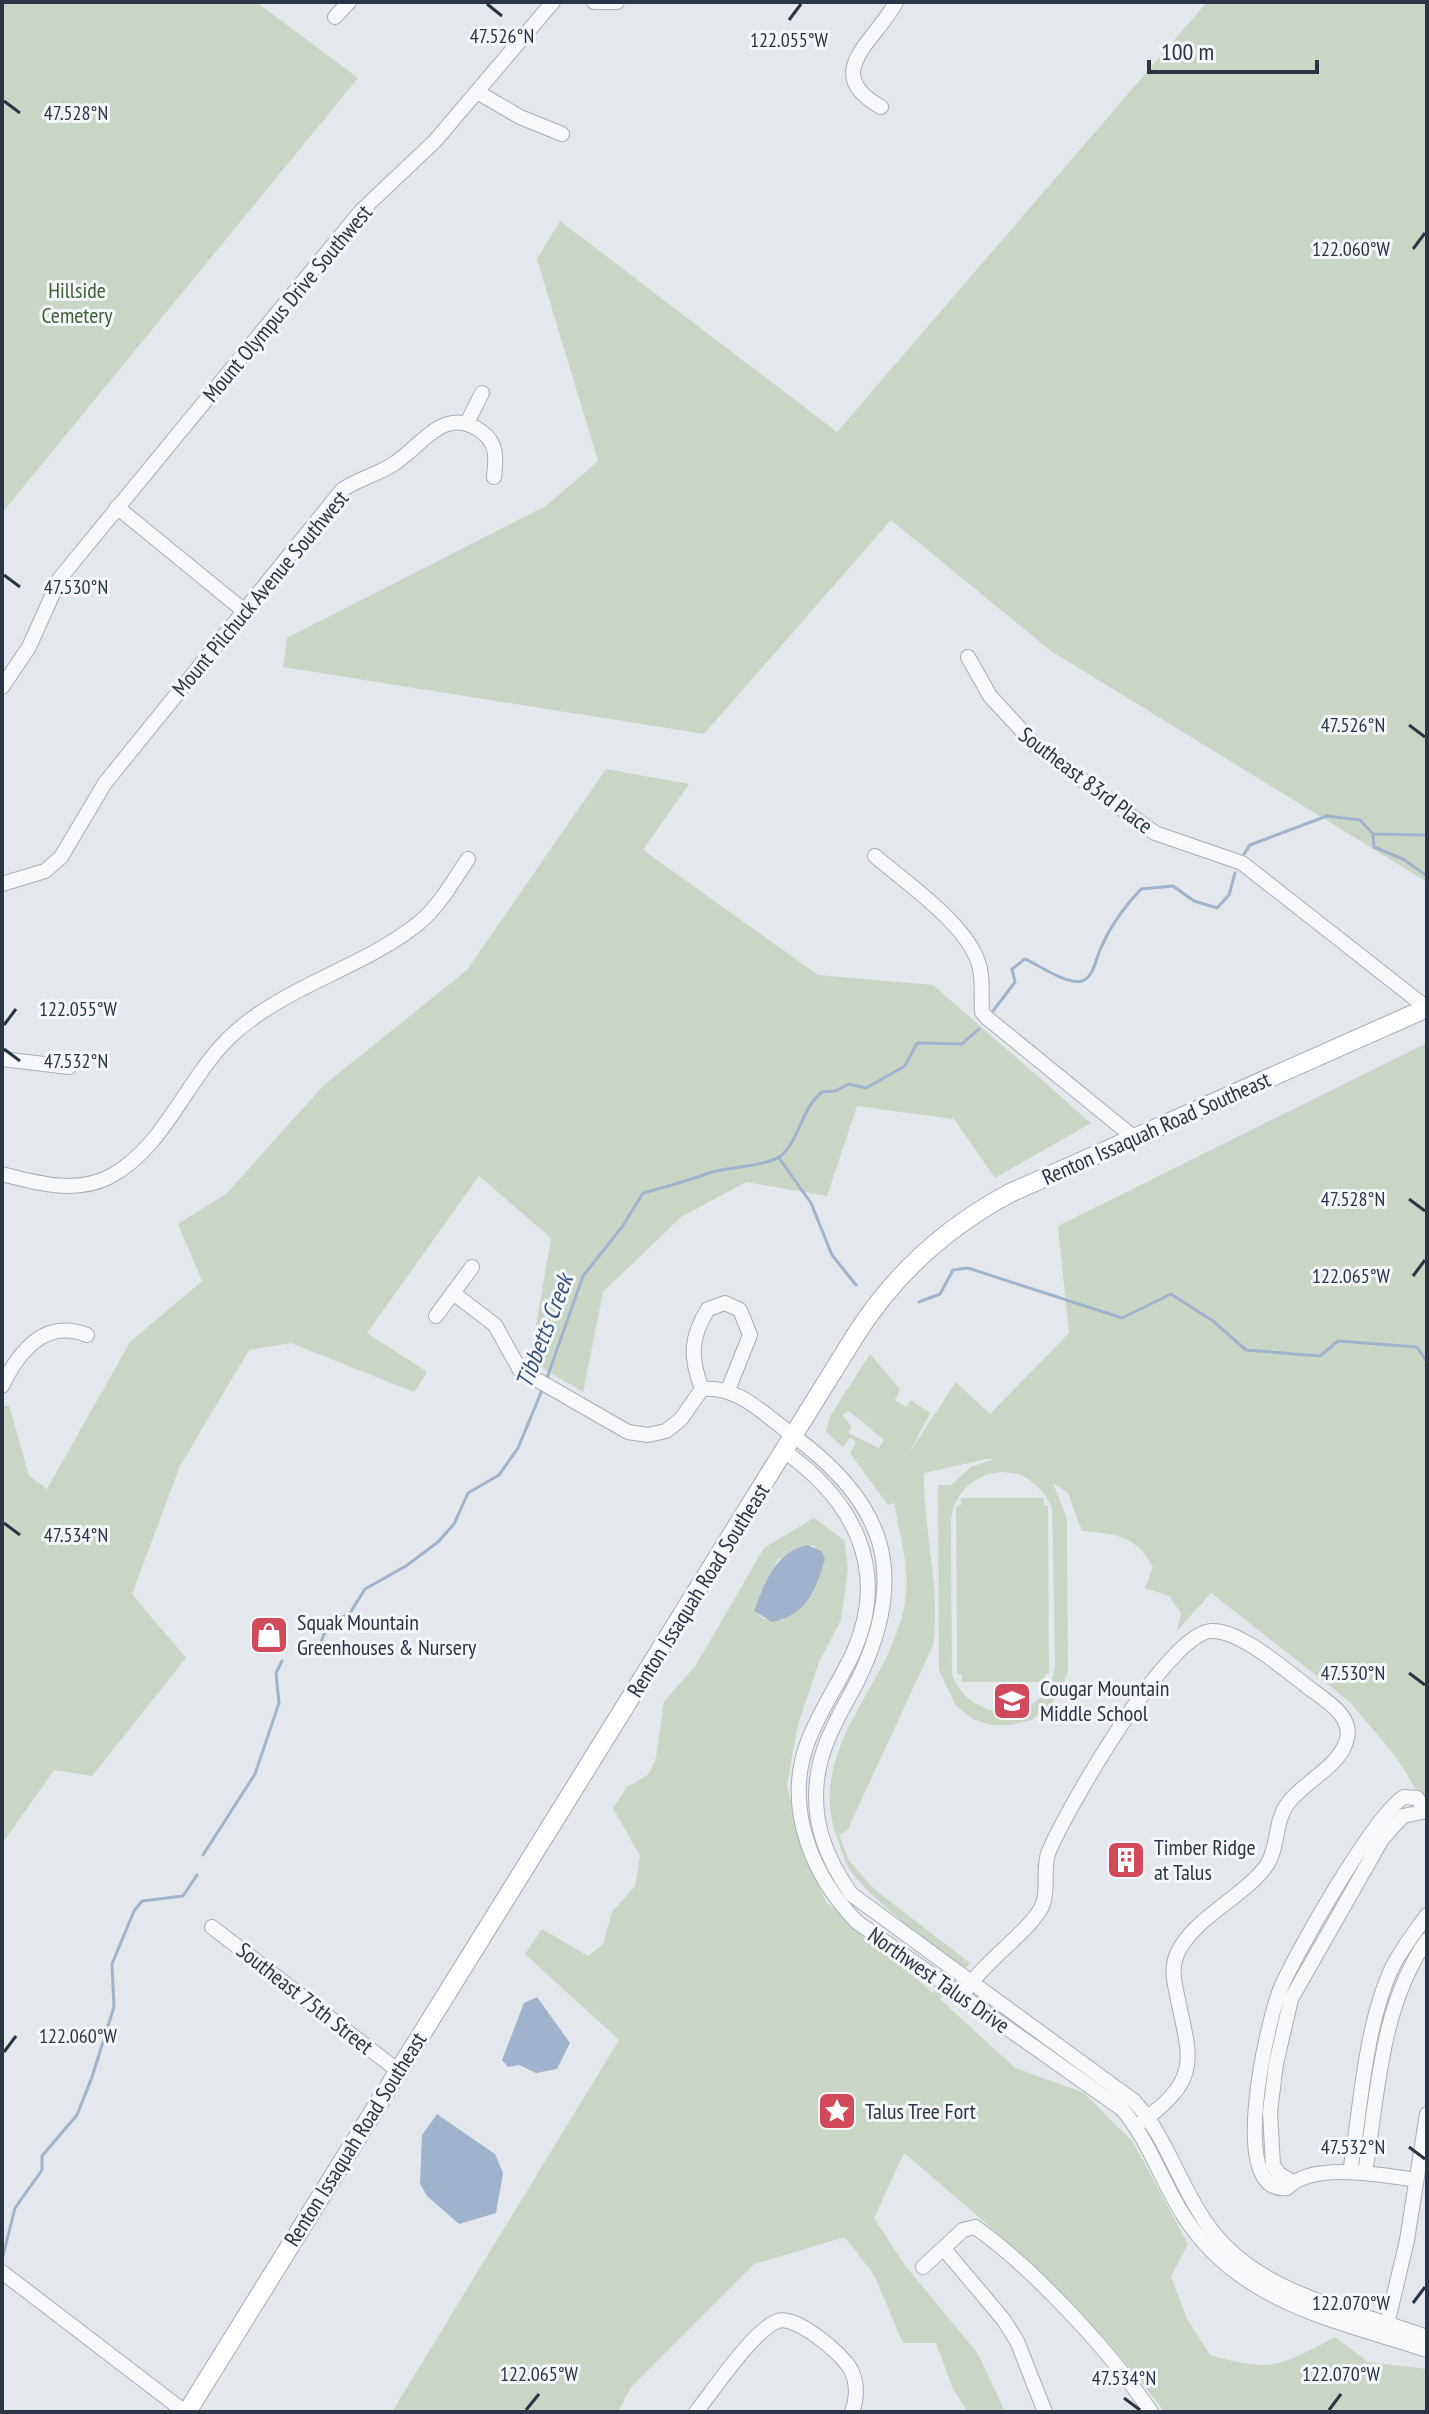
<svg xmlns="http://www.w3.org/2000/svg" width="1429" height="2414" font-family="'PT Sans Narrow',sans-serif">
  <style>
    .green { fill: #c9d6c5; fill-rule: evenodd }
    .water { fill: #9fb4cc }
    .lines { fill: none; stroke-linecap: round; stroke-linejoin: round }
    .stream { stroke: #9fb4cc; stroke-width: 3 }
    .minor-casing { stroke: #a9aeb7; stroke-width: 16 }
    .major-casing { stroke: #a3abb8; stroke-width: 20 }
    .minor { stroke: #f7f8fa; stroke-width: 14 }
    .major { stroke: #fff; stroke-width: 18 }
    .ticks { fill: none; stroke: #2b3445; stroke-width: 3 }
    .labels { text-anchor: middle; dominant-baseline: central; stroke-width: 6; stroke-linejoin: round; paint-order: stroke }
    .park-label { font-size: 22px; fill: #3f6138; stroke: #f4f6f9 }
    .street-label { font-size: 22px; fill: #2b3445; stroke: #f4f6f9 }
    .poi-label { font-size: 22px; fill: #2b3445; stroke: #f4f6f9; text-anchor: start }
    .water-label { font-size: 24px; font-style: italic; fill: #34527a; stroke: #f4f6f9 }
    .ticks-label { font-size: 20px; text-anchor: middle; fill: #2b3445; stroke: #f4f6f9; stroke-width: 6; stroke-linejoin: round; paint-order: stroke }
  </style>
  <rect width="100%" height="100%" fill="#e4e7ec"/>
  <g class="green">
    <polygon points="2,2 256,2 358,78 2,513"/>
    <polygon points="1207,2 1427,2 1427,882 1051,651 891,520 704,734 283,667 287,638 546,506 598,461 537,259 560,221 837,432"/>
    <polygon points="606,769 689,784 643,850 818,975 933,985 1091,1123 995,1178 954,1119 857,1106 827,1196 746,1182 681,1217 603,1292 583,1392 530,1361 551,1238 479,1176 367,1333 427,1372 414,1392 291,1343 249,1350 180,1466 132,1594 186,1658 92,1776 54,1770 2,1844 2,1407 9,1405 29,1476 47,1489 130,1342 202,1281 178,1224 226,1194 324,1085 467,970"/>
    <path d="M1427,1043V1807L1396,1757L1350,1702L1211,1593L1177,1631L1181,1613L1169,1596L1145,1588L1153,1567C1137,1535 1115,1534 1082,1531L1068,1493L1053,1483L1067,1519L1068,1671L1061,1691L1048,1708L1031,1720L1011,1725H991L973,1719L956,1706L939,1670L938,1485H951L971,1467L994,1459H986L924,1473C923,1530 941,1588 933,1645L847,1831L839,1834L849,1861L874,1889L970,1963L940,1999L1015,2068L1084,2093L1133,2142L1188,2244L1171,2277L1187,2319L1210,2355C1271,2373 1281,2366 1335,2337L1368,2362L1427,2369V2412H1164C1090,2310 999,2234 904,2153L874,2218L904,2264L978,2354L1005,2412H968L953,2389L936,2343H903L874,2275L845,2237L754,2264L631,2387L618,2412H392L619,2040L525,1954L542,1929L588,1956L603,1944L612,1912L635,1886L640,1856L613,1808L627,1787L649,1774L656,1758L664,1702L696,1665L764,1548L814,1518L844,1540L848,1568L841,1620L819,1662L798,1724L787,1785L804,1856L827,1903L933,1993L953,1963C921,1933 881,1909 853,1874C845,1865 842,1851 838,1840C801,1747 898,1681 906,1594C909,1565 899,1531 894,1503L888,1505L850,1453L856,1442L850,1438L843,1447L826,1432L830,1416L870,1354L900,1389L895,1400L906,1407L911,1400L930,1413L909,1453L956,1382L990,1414L1069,1333L1058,1226ZM849,1411L884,1440L879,1448L848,1433L852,1427L842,1415ZM1002,1472C1026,1472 1043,1487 1052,1508L1055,1665C1048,1724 973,1727 952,1675L951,1522C953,1493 974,1474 1002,1472ZM813,1545L825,1559L813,1594L782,1620L763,1619L754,1610L778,1559Z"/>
    <polygon points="961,1498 1044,1498 1044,1505 1048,1506 1049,1674 1045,1674 1045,1682 962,1682 962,1674 957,1674 956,1506 961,1505"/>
  </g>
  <g class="water">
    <path d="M807,1545L822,1551L825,1559C816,1590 807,1615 772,1622L754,1611C765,1583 775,1552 807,1545Z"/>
    <polygon points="537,1997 570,2043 557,2069 536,2073 519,2065 508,2067 502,2060 524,2003"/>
    <polygon points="437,2114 495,2154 503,2173 496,2213 459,2224 427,2196 420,2184 422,2135"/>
  </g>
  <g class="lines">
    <g class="stream">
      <polyline points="1373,836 1374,847 1403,859 1427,876"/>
      <polyline points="1244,854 1250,845 1327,816 1360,820 1373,834 1427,835"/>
      <path d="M993,1011L1015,982L1012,969L1025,959C1039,965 1066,985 1082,981C1093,978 1096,959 1100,950C1110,926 1124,907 1141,889L1173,886L1194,901L1217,908L1229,895L1235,873"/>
      <polyline points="779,1158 811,1203 832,1255 856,1285"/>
      <polyline points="919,1302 940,1294 953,1270 968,1268 1122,1318 1171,1294 1213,1321 1246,1350 1320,1356 1338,1341 1417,1347 1427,1362"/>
      <path d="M546,1381L583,1276L622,1227L643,1193C666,1187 687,1181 709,1173C727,1167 769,1166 782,1155C800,1138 801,1109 822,1092L835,1091L849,1084L866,1088L905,1066L917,1043L962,1044L979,1029"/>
      <polyline points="300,1652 310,1653 318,1649 328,1625 350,1613 365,1589 406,1566 438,1542 454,1524 468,1493 499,1475 518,1448 543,1388"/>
      <polyline points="203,1855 255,1774 279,1703 276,1673 282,1661"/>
      <polyline points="2,2260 15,2208 42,2170 42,2156 77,2115 92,2077 114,2007 112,1964 134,1911 142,1901 183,1896 197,1875"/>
    </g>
    <g class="minor-casing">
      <g id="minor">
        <polyline points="594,2 617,2"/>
        <polyline points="335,17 349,2"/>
        <polyline points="479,93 520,117 562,134"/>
        <path d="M881,107C819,73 877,40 896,2"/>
        <polyline points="467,423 482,393"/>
        <polyline points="117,507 243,610"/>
        <polyline points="968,657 990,696 1037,747 1155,833 1242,863 1427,1008"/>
        <polyline points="2,687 29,647 60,578 361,211 435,141 553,2"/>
        <path d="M875,856C906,883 972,927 980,969C983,983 981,998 982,1012L986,1017L1137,1140"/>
        <path d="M2,884L45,871L61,857L105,783L342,490C358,479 376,475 392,465C422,447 444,403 482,432C498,444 496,458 494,477"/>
        <polyline points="2,1059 69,1067"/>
        <path d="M2,1174C37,1183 75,1194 109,1177C165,1148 187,1077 232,1035C286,985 364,968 420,922C440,905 453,881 468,859"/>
        <path d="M453,1293L495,1325L520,1370L628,1432L648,1435L666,1431L681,1419L702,1389C737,1385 764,1414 791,1434C885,1502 910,1573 858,1680C841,1713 821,1743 817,1780C812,1824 827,1859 851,1894L1134,2101C1166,2136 1178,2182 1205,2221C1254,2295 1349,2308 1427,2337"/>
        <polyline points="436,1316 472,1267"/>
        <path d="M2,1386C18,1353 44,1318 87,1335"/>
        <path d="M702,1389C690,1358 690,1338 708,1309L725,1303L740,1310L750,1335L728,1390"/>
        <path d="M784,1451C852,1499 890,1568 854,1651C840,1682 819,1711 807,1744C784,1808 812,1876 857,1922L1122,2109C1152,2144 1163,2188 1190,2225C1247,2305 1339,2321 1427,2350"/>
        <polyline points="212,1927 397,2070"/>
        <path d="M967,1989C984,1961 1034,1928 1043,1904C1049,1887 1042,1868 1049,1851C1067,1809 1167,1634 1211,1631C1238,1629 1283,1668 1304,1684C1321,1698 1356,1715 1346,1742C1338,1767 1304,1782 1288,1803C1274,1822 1279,1846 1267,1865C1243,1898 1194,1917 1177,1954C1171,1968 1174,1981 1177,1995C1190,2059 1202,2077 1143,2121"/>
        <path d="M1350,2172C1361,2107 1364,2033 1390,1972C1399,1952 1414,1933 1427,1915"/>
        <path d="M1365,2173C1378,2094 1380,2007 1427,1940"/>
        <path d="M1416,2180C1383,2175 1312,2161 1287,2188C1226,2196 1268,2020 1280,1990C1295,1954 1374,1815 1404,1797L1417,1798L1427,1812"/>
        <polyline points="1293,2182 1279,2174 1273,2165 1270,2112 1276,2064 1291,1999 1382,1839 1403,1816 1427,1811"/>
        <polyline points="944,2249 1003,2319 1017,2341 1045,2412"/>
        <path d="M923,2267L963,2230L975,2227C1033,2268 1111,2352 1151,2412"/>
        <polyline points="2,2272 185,2412"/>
        <polyline points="1386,2329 1407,2240 1427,2114"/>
        <path d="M696,2412C713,2391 754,2329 778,2321C796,2315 843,2354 851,2370C858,2384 857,2398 852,2412"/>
      </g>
    </g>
    <g class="major-casing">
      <path id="major" d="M187,2412L855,1336C894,1274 945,1228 1010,1193L1427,1008"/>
    </g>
    <use href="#minor" class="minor"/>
    <use href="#major" class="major"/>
  </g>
  <path class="ticks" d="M487,4L502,16M789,20L801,4M4,101L20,113M1413,249L1425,233M4,575L20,587M1409,725L1425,737M4,1025L16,1009M4,1049L20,1061M1409,1199L1425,1211M1413,1276L1425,1260M4,1523L20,1535M1409,1673L1425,1685M4,2052L16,2036M1409,2147L1425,2159M1413,2303L1425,2287M1124,2398L1140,2410M526,2410L539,2394M1329,2410L1341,2394"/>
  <defs>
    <g id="shop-square" transform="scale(2)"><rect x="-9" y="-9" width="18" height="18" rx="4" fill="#d1495b" stroke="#f4f6f9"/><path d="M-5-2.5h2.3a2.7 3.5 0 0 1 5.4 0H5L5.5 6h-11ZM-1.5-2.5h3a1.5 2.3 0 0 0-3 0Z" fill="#fff"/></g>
    <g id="school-square" transform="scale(2)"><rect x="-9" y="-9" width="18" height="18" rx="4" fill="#d1495b" stroke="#f4f6f9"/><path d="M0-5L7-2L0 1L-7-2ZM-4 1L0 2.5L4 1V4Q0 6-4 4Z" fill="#fff"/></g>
    <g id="building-square" transform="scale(2)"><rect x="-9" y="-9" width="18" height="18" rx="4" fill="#d1495b" stroke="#f4f6f9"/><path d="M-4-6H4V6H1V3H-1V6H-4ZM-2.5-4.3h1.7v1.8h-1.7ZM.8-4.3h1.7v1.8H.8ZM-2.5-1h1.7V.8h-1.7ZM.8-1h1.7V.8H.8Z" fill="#fff"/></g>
    <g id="sight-square" transform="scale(2)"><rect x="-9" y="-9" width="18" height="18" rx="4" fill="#d1495b" stroke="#f4f6f9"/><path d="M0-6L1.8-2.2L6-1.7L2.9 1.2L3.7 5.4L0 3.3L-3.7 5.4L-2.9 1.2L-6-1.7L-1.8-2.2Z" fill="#fff"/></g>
  </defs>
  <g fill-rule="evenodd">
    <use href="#shop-square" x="269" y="1635"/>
    <use href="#school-square" x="1012" y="1701"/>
    <use href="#building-square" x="1126" y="1860"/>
    <use href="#sight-square" x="837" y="2111"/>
  </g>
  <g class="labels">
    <g class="park-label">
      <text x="77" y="290">Hillside<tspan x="77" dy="25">Cemetery</tspan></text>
    </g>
    <g class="street-label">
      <text transform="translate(287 303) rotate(-50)">Mount Olympus Drive Southwest</text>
      <text transform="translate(260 593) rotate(-50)">Mount Pilchuck Avenue Southwest</text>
      <text transform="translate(1086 780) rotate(37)">Southeast 83rd Place</text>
      <text transform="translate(1156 1128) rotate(-24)">Renton Issaquah Road Southeast</text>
      <text transform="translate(698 1590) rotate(-58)">Renton Issaquah Road Southeast</text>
      <text transform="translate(939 1980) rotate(35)">Northwest Talus Drive</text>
      <text transform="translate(305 1998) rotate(38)">Southeast 75th Street</text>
      <text transform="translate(355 2139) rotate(-58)">Renton Issaquah Road Southeast</text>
    </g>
    <g class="poi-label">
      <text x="297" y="1622">Squak Mountain<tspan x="297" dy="25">Greenhouses &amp; Nursery</tspan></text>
      <text x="1040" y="1688">Cougar Mountain<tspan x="1040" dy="25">Middle School</tspan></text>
      <text x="1154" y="1847">Timber Ridge<tspan x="1154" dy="25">at Talus</tspan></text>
      <text x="865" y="2111">Talus Tree Fort</text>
    </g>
    <g class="water-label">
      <text transform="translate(544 1331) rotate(-69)">Tibbetts Creek</text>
    </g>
  </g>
  <g class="ticks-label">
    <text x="502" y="43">47.526°N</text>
    <text x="789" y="47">122.055°W</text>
    <text x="76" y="120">47.528°N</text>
    <text x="1351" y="256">122.060°W</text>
    <text x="76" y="594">47.530°N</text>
    <text x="1353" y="732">47.526°N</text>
    <text x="78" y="1016">122.055°W</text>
    <text x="76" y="1068">47.532°N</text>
    <text x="1353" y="1206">47.528°N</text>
    <text x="1351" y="1283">122.065°W</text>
    <text x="76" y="1542">47.534°N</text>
    <text x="1353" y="1680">47.530°N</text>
    <text x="78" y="2043">122.060°W</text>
    <text x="1353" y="2154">47.532°N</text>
    <text x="1351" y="2310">122.070°W</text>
    <text x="539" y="2381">122.065°W</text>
    <text x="1341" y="2381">122.070°W</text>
    <text x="1124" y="2385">47.534°N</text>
  </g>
  <rect width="1429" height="2414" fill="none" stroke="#2b3445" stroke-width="8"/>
  <path d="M1149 60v12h168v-12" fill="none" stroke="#2b3445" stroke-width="4"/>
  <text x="1161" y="60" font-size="24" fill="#2b3445" stroke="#f4f6f9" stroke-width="6" paint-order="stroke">100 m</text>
</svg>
